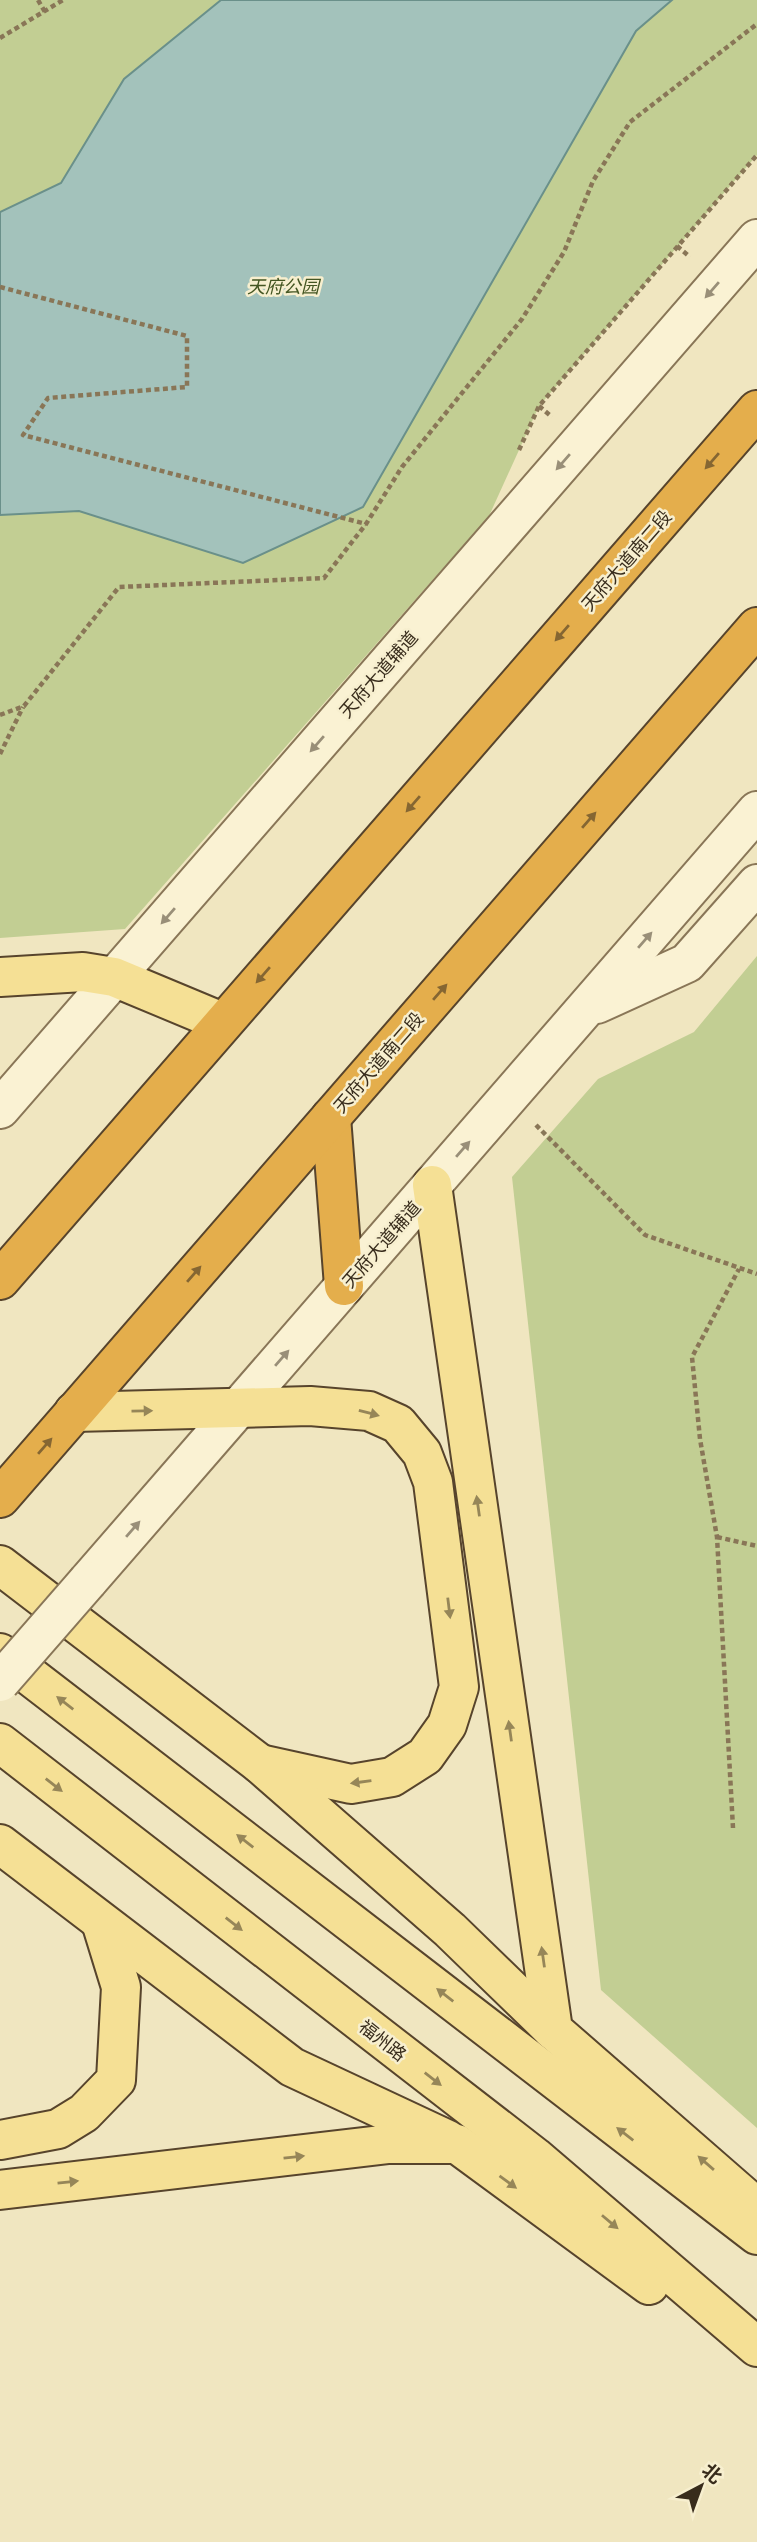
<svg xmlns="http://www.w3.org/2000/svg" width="757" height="2542" font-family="'Noto Serif','Noto Sans SC',serif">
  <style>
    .green { fill: #c2ce93 }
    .water { fill: #a3c2bb; stroke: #6a908a; stroke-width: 2 }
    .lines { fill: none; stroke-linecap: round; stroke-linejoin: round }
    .minor-casing { stroke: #897657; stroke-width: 42 }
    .major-casing { stroke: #57442c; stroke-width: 42 }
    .highway-casing { stroke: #57442c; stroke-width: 42 }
    .path { stroke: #897657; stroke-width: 4.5; stroke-dasharray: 5 3.5; stroke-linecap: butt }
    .minor { stroke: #faf2d3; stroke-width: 38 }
    .major { stroke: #f5e095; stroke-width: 38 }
    .highway { stroke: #e4ae4c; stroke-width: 38 }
    .minor-bridge-casing { stroke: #897657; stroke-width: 42; stroke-linecap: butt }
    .minor-bridge { stroke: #faf2d3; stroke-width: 38 }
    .oneway { fill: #998f78 }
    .oneway2 { fill: #856632 }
    .oneway3 { fill: #968658 }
    .labels { text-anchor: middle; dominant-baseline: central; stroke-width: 5; stroke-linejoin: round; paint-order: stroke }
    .park-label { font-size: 18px; font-style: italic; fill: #445622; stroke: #f7efcf }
    .street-label { font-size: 18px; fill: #382c1c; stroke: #f7efcf }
  </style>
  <rect width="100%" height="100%" fill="#f0e6c0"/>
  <g class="green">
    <polygon points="0,0 757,0 757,155 539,406 489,516 125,929 0,938"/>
    <polygon points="757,956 757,2128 601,1990 512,1177 598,1079 694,1032"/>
  </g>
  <polygon class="water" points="221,0 672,0 636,31 363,507 243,563 79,511 0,515 0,212 61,183 124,79"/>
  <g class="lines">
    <g class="minor-casing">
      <g id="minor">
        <polyline points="597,1004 687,963 757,884"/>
        <polyline points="0,1109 757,239"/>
        <polyline points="88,1581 757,811"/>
      </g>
    </g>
    <g class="major-casing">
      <g id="major">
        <polyline points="0,977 83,972 114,977 222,1022"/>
        <polyline points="432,1185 553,2030 757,2208"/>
        <polyline points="74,1412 310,1406 369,1411 398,1424 422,1453 433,1482 459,1687 447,1725 425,1756 392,1777 351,1784 260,1764"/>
        <polyline points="0,1565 260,1764 450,1930 553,2030"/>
        <polyline points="0,1653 757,2235"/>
        <polyline points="0,1743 535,2157 757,2347"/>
        <polyline points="0,1844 292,2067 448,2140"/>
        <polyline points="0,2140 58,2129 84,2113 116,2080 121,1987 101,1922"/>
        <polyline points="0,2190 389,2144 457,2144 649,2285"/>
      </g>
    </g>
    <g class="highway-casing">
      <g id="highway">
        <polyline points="331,1117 344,1286"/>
        <polyline points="0,1280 757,410"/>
        <polyline points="0,1498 757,627"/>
      </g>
    </g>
    <g class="path">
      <polyline points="38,0 45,12"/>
      <polyline points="0,38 63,0"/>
      <polyline points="677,246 690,257"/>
      <polyline points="0,287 187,336 187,387 48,398 23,435 366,524"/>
      <polyline points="539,406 552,417"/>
      <polyline points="519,450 539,406 757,155"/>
      <polyline points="0,715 24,706 119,587 324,578 366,524 402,467 522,319 564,252 593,181 630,122 757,24"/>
      <polyline points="0,754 23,707"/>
      <polyline points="536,1125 645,1235 757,1274"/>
      <polyline points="717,1537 757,1546"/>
      <polyline points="733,1828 717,1537 700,1439 692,1357 739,1269"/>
    </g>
    <use href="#minor" class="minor"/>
    <use href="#major" class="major"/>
    <use href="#highway" class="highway"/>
    <g class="minor-bridge-casing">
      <polyline id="minor-bridge" points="0,1682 88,1581"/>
    </g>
    <use href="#minor-bridge" class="minor-bridge"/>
  </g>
  <defs><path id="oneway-solid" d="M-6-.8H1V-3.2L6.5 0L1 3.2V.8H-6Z" transform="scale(1.75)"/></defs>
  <g class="oneway">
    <use href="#oneway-solid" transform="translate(712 290) rotate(131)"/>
    <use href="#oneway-solid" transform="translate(563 462) rotate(131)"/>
    <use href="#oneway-solid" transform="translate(317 744) rotate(131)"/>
    <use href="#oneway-solid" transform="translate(168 916) rotate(131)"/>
    <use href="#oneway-solid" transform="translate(645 940) rotate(-49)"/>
    <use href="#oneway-solid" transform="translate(463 1149) rotate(-49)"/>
    <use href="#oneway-solid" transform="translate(282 1358) rotate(-49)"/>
    <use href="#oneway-solid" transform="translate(133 1529) rotate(-49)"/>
  </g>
  <g class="oneway2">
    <use href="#oneway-solid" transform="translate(712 461) rotate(131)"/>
    <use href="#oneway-solid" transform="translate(562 633) rotate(131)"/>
    <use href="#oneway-solid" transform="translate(413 804) rotate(131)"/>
    <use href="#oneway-solid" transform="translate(589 820) rotate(-49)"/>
    <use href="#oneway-solid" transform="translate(263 975) rotate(131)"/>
    <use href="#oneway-solid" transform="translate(440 992) rotate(-49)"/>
    <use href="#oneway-solid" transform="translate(194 1274) rotate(-49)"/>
    <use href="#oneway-solid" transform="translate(45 1446) rotate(-49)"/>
  </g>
  <g class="oneway3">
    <use href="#oneway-solid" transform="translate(142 1411) rotate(-1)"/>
    <use href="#oneway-solid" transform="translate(369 1413) rotate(15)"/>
    <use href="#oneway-solid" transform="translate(478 1506) rotate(-98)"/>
    <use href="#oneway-solid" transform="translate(449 1608) rotate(83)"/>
    <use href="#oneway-solid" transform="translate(65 1703) rotate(-142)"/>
    <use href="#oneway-solid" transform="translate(510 1731) rotate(-98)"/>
    <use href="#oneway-solid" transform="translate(361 1782) rotate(172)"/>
    <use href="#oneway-solid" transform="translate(54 1785) rotate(38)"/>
    <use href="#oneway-solid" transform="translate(245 1841) rotate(-142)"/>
    <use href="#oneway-solid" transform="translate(234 1924) rotate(38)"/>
    <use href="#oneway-solid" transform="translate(543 1957) rotate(-98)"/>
    <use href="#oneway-solid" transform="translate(445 1995) rotate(-142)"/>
    <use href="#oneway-solid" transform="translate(433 2079) rotate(38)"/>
    <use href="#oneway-solid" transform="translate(625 2134) rotate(-142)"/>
    <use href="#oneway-solid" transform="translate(294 2157) rotate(-6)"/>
    <use href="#oneway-solid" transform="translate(706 2163) rotate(-139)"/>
    <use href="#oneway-solid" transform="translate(68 2182) rotate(-6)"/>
    <use href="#oneway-solid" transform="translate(508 2182) rotate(36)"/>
    <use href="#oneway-solid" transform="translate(610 2222) rotate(40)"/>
  </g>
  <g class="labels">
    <g class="park-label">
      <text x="283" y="286">天府公园</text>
    </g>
    <g class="street-label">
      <text transform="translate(626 560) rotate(-49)">天府大道南二段</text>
      <text transform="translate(378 674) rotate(-49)">天府大道辅道</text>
      <text transform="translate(378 1062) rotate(-49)">天府大道南二段</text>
      <text transform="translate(381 1244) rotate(-49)">天府大道辅道</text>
      <text transform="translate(383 2040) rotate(38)">福州路</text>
    </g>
  </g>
  <g transform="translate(701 2486) rotate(41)" stroke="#f7efcf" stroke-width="5" paint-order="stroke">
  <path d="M0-5L12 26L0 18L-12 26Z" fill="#382c1c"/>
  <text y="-10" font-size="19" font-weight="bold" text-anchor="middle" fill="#382c1c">北</text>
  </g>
</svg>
